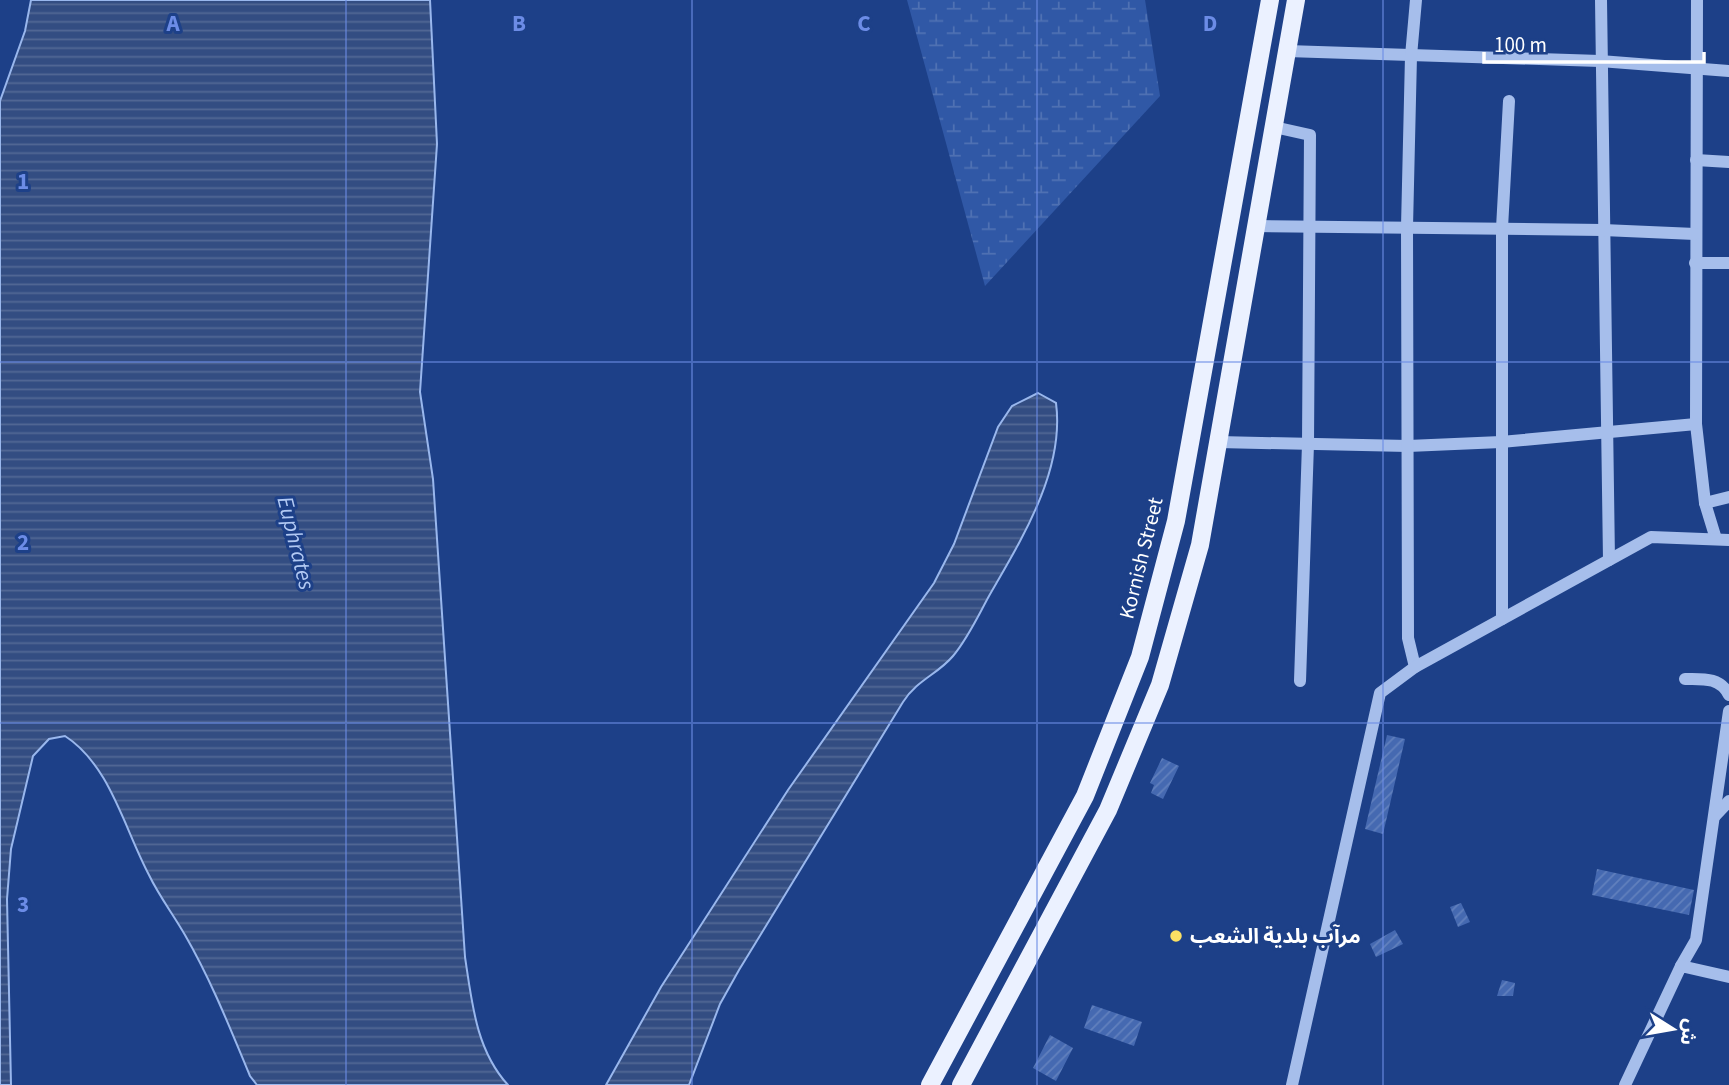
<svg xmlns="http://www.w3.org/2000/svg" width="1729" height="1085" font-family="'Source Sans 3','Noto Sans Arabic',sans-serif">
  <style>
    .wetland { fill: url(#wetland-marsh) }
    .water { fill: url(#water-rules); stroke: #99b7ed; stroke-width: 2 }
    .building { fill: url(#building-hatch) }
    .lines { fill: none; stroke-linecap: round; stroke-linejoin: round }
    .minor { stroke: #a6beeb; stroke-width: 12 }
    .major { stroke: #ebf1ff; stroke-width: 18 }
    .grid { fill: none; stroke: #6c8ce6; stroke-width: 2; stroke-opacity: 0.55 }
    .poi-dot { fill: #fbe064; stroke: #1d4088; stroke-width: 2.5 }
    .labels { text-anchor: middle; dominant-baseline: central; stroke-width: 6; stroke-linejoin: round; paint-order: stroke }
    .street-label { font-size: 21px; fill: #fff; stroke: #1d4088 }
    .poi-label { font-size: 21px; font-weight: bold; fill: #fff; stroke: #1d4088; text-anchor: start }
    .water-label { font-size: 23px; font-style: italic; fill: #b2c9f3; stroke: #1d4088 }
    .grid-label { font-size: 23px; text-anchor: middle; font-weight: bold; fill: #6c8ce6; stroke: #1d4088; stroke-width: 6; stroke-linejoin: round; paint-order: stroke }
  </style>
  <defs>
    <pattern id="wetland-marsh" width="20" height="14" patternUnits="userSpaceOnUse" patternTransform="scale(1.75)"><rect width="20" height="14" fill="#3058a6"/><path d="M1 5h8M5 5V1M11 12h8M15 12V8" fill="none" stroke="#4f71b3"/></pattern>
    <pattern id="water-rules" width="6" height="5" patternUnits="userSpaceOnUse" patternTransform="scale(1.75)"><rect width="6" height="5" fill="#334d82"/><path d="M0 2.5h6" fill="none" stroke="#526895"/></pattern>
    <pattern id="building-hatch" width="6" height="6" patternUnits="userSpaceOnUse" patternTransform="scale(1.75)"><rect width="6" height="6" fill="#4569b1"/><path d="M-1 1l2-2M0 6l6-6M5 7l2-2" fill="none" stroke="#6180bd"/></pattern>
  </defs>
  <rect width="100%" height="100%" fill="#1d4088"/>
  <polygon class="wetland" points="907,0 1145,0 1160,96 985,286"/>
  <g class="water">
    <path d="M31,0H430L437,144L420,392L433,479L465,957C472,1003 476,1050 508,1085H257L250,1076C230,1028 211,980 185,935C173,914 159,896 149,875C124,828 110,765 65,736L49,739L33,756L11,849L7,899L11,1085H0V101L25,31Z"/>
    <path d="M1038,393L1056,403C1065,471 1021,540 989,596C978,616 968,638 953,656C938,674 917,680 903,702L739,970L720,1004L689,1085H606L661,987L788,790L934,583L954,544L998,427L1012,406Z"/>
  </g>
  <g class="building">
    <polygon points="1387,735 1405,739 1383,834 1365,829"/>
    <polygon points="1162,758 1179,766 1163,799 1151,793 1154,785 1150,783"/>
    <polygon points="1597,869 1694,890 1689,915 1592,895"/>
    <polygon points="1461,903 1470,922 1458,927 1450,907"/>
    <polygon points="1395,930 1403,944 1376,957 1370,944"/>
    <polygon points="1502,980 1515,983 1513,996 1497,996"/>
    <polygon points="1092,1005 1142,1022 1134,1046 1084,1028"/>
    <polygon points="1050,1035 1073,1048 1056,1081 1033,1068"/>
  </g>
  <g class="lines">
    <g class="minor">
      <polyline points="1601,0 1609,560"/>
      <polyline points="1697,0 1696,424 1705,503 1716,539"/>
      <polyline points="1287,51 1600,61 1729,71"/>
      <polyline points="1274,127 1310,135 1308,444 1300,681"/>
      <polyline points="1696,160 1729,162"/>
      <polyline points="1256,226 1603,230 1695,234"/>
      <polyline points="1695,263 1729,263"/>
      <polyline points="1218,442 1408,446 1501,442 1696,424"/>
      <polyline points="1705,503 1729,497"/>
      <polyline points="1502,619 1502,228 1509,101"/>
      <polyline points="1415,667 1408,638 1407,227 1411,56 1416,0"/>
      <path d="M1685,679C1703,679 1720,677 1729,695"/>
      <polyline points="1714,817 1729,801"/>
      <polyline points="1681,966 1696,940 1729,711"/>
      <polyline points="1292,1085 1380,693 1415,667 1651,537 1729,540"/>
      <polyline points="1625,1085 1681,966 1729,977"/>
    </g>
    <g class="major">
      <polyline points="930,1085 1085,796 1140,657 1176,521 1270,0"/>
      <polyline points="961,1085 1108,810 1160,685 1200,545 1296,0"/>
    </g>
  </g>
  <path class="grid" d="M346,0V1085M692,0V1085M1037,0V1085M1383,0V1085M0,362H1729M0,723H1729"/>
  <circle class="poi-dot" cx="1176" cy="936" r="7"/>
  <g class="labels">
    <g class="street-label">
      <text transform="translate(1141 558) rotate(-76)">Kornish Street</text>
    </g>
    <g class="poi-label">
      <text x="1190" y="936">مرآب بلدية الشعب</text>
    </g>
    <g class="water-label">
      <text transform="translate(296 543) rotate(76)">Euphrates</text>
    </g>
  </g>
  <g class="grid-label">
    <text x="173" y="31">A</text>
    <text x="519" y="31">B</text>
    <text x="864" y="31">C</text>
    <text x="1210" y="31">D</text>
    <text x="23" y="189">1</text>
    <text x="23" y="550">2</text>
    <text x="23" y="912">3</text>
  </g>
  <g transform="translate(1673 1029) rotate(101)" stroke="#1d4088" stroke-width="5" paint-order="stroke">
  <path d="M0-5L12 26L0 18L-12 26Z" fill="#ffffff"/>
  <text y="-10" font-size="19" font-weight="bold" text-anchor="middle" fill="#ffffff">ش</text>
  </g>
  <path d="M1484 52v10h220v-10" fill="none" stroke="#ffffff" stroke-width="3.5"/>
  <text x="1494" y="52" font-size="21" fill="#ffffff" stroke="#1d4088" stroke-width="5" paint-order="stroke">100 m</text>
</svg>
